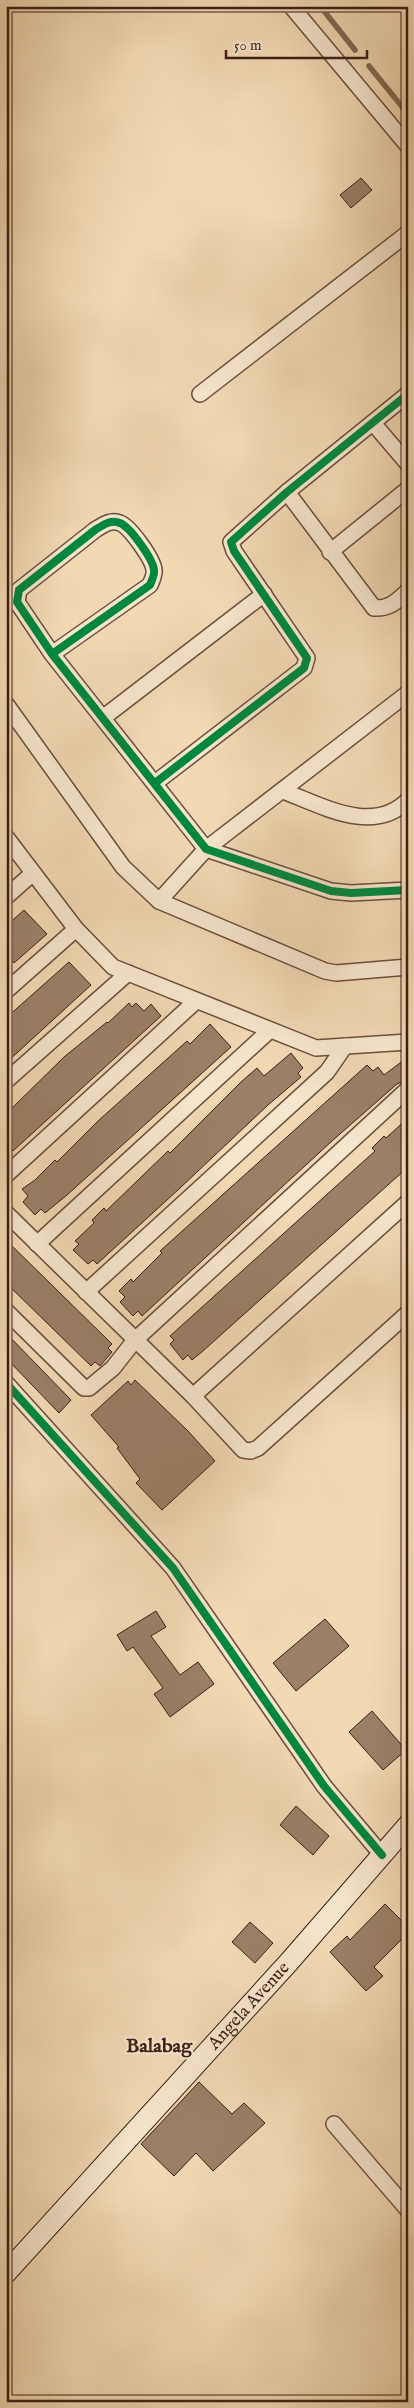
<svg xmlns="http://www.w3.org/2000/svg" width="414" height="2408" font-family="'IM FELL English',serif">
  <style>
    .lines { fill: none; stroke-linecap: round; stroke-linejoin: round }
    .stream { stroke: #846954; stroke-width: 5.5 }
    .building { fill: #9b8067; stroke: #3c1f14 }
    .minor-casing { stroke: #6a4e3c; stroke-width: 18 }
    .secondary-casing { stroke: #3c1f14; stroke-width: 22 }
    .minor { stroke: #f7e6ce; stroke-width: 15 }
    .secondary { stroke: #f7e6ce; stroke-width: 20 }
    .cycleway-casing { stroke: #f7e6ce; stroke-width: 11 }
    .cycleway { stroke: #00873e; stroke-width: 8 }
    .labels { text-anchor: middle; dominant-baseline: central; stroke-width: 4; stroke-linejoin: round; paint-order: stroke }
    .street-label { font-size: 18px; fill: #3c1f14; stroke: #f7e6ce }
    .quarter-label { font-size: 20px; font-weight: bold; fill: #3c1f14; stroke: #f7e6ce }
  </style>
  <rect width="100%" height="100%" fill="#f2d9b4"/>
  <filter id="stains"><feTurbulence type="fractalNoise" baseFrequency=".004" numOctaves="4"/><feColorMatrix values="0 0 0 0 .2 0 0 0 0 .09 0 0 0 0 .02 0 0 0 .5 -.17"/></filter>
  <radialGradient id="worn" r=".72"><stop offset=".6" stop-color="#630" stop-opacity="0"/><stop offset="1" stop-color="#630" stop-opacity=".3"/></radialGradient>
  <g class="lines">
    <g class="stream">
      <polyline points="320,6 355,50"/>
      <polyline points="369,66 408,114"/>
    </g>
  </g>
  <g class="building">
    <polygon points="361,178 372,190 351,208 340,195"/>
    <polygon points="24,910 47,934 14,963 6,954 6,926"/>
    <polygon points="69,962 91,985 6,1063 6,1018"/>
    <polygon points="129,1003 132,1007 136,1003 144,1011 151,1004 161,1016 13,1151 6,1144 6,1114 64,1057 107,1022 108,1023"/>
    <polygon points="210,1024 231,1047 67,1195 45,1213 41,1209 35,1215 23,1202 28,1196 22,1189 35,1180 55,1160 57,1162 98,1121 187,1041 190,1044"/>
    <polygon points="291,1053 303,1068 298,1073 301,1077 268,1105 179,1189 97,1264 93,1260 88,1264 73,1250 79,1244 75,1241 94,1223 92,1220 104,1208 106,1211 168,1151 170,1153 241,1082 257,1068 264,1076"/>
    <polygon points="408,1057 408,1079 397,1084 332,1141 142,1316 138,1311 133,1316 120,1302 125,1297 119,1291 131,1279 133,1282 162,1253 160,1251 367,1065 373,1071 378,1067 384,1075"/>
    <polygon points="408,1118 408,1167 203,1351 192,1360 188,1355 183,1360 170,1344 174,1340 170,1336 375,1151 372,1148 384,1136 386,1138"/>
    <polygon points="6,1240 112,1344 108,1348 112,1352 100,1366 95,1362 91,1366 6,1283"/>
    <polygon points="6,1333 71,1400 59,1413 6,1358"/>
    <polygon points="135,1380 188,1431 215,1461 162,1510 136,1483 140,1479 117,1448 119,1447 91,1415 128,1381 131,1385"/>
    <polygon points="156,1611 166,1627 151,1636 180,1675 198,1662 214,1684 170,1717 154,1694 163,1688 133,1647 127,1651 117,1635"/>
    <polygon points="325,1619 349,1646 296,1691 273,1663"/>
    <polygon points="372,1711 406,1750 383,1770 349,1732"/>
    <polygon points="296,1806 329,1836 313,1855 280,1825"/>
    <polygon points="385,1904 408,1927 408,1933 374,1967 383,1976 366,1991 330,1952 347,1936 350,1940"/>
    <polygon points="250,1922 273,1943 255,1963 232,1942"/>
    <polygon points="199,2082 232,2114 244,2103 265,2123 213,2171 196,2153 174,2176 141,2144"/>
  </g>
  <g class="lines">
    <g class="minor-casing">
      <g id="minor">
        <polyline points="291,6 408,146"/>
        <polyline points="200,394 408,233"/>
        <polyline points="373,423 408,464"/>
        <path d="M287,492L374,608C390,609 397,601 408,591"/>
        <polyline points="330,552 408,489"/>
        <path d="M52,654L150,585C152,580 155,574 154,570C153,559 130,527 120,523C111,519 103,525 95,530L19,590L17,602L52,654L206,849L331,891L351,893L408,890"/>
        <polyline points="6,704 123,867 159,901 325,971 336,973 408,967"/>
        <polyline points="104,717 264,594"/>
        <polyline points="155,783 304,668 307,658 234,551 231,542 287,492 408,394"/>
        <path d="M283,791C321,805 373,836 408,800"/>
        <polyline points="6,837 76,929 113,967 316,1048 408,1042"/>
        <polyline points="6,897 33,873"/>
        <polyline points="159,901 206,849 408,693"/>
        <polyline points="6,991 76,929"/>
        <polyline points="6,1081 128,973"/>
        <polyline points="6,1175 196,1001"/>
        <polyline points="6,1213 193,1396 243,1450 251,1451 258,1448 408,1313"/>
        <polyline points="37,1244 270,1030"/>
        <polyline points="86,1292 327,1072 345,1046"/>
        <polyline points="6,1311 84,1388 89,1388 113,1368 135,1340 408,1089"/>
        <polyline points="6,1383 173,1568 324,1786 382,1855"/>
        <polyline points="193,1396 408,1202"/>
        <polyline points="334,2124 408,2210"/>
      </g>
    </g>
    <g class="secondary-casing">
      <g id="secondary">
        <path id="s1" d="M6,2273L289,1962L408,1825"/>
      </g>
    </g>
    <use href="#minor" class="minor"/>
    <use href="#secondary" class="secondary"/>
    <g class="cycleway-casing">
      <g id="cycleway">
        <path d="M52,654L150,585C152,580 155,574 154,570C153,559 130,527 120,523C111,519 103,525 95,530L19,590L17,602L52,654L206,849L331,891L351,893L408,890"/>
        <polyline points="155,783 304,668 307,658 234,551 231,542 287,492 408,394"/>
        <polyline points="6,1383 173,1568 324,1786 382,1855"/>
      </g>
    </g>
    <use href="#cycleway" class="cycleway"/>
  </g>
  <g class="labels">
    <g class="street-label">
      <text stroke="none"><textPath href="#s1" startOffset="361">Angela Avenue</textPath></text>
    </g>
    <g class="quarter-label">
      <text x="159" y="2046">Balabag</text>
    </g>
  </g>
  <rect width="414" height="2408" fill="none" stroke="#f2d9b4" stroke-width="25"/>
  <rect x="8" y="8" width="399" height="2393" fill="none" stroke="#3c1f14" stroke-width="2.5"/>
  <rect x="12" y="12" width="389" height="2383" fill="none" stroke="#3c1f14"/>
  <path d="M226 50v8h141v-8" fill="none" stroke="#3c1f14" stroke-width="2.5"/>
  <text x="234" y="50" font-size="15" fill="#3c1f14" stroke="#f7e6ce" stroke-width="4" paint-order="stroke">50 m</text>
  <rect width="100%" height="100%" filter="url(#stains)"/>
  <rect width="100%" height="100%" fill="url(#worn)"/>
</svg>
